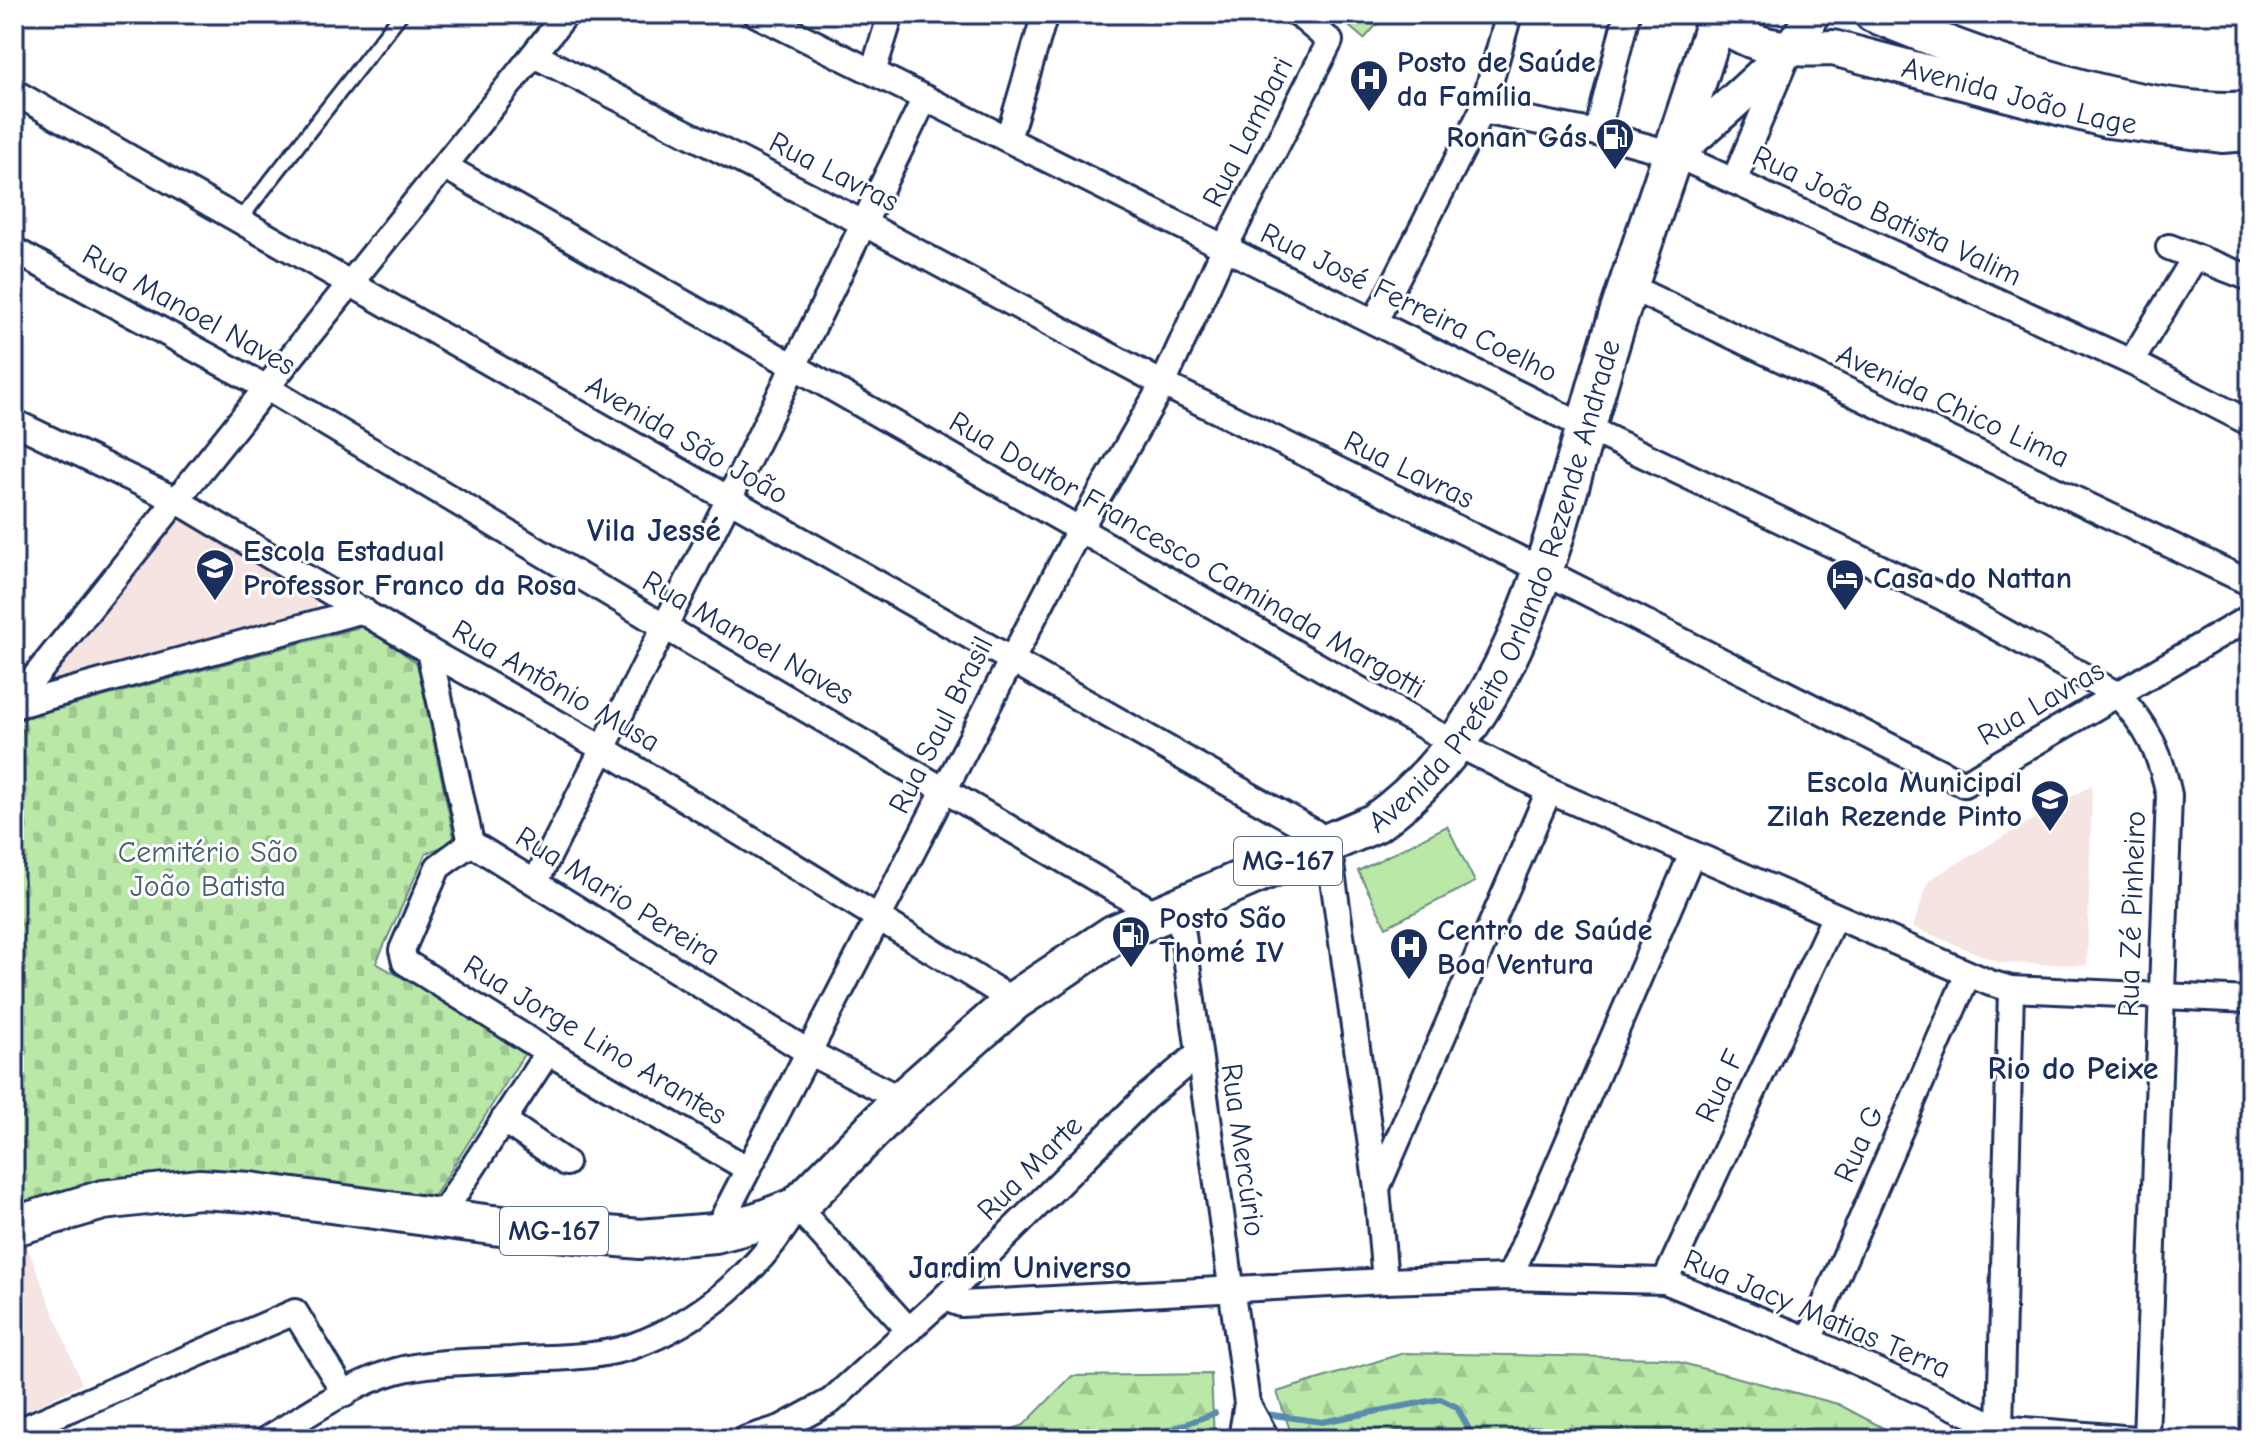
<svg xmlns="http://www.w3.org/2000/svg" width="2264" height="1453" font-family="'Comic Neue',sans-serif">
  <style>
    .built { fill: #f5e4e1 }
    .green { fill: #bae8a6; stroke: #6a8c82; stroke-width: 2 }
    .forest { fill: url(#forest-firs); stroke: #6a8c82; stroke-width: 2 }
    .cemetery { fill: url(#cemetery-stones); stroke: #6a8c82; stroke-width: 2 }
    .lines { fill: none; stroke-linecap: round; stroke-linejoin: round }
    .stream { stroke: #598bae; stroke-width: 6 }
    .lane-casing { stroke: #1b2f5e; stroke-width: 18 }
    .street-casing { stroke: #1b2f5e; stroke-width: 30 }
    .secondary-casing { stroke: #1b2f5e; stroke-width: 40 }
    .primary-casing { stroke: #1b2f5e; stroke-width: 44 }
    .lane { stroke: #fff; stroke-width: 12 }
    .street { stroke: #fff; stroke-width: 24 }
    .secondary { stroke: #fff; stroke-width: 34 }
    .primary { stroke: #fff; stroke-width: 38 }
    .labels { text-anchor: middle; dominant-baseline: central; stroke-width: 6; stroke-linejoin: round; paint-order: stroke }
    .shield { fill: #fff; stroke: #5f6d8e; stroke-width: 2 }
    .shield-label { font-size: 28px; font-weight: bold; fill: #1b2f5e }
    .poi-label { font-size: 30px; font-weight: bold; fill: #1b2f5e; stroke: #fff; text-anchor: start }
    .street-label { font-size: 30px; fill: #1b2f5e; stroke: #fff }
    .park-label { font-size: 30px; fill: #435d70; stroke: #fff }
    .neighbourhood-label { font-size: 32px; font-weight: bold; fill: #1b2f5e; stroke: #fff }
  </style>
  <defs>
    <pattern id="forest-firs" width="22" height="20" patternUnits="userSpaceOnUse" patternTransform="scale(2)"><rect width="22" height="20" fill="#bae8a6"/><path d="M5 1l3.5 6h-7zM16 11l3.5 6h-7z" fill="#9fc791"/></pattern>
    <pattern id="cemetery-stones" width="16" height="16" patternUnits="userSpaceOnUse" patternTransform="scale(2)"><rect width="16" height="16" fill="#bae8a6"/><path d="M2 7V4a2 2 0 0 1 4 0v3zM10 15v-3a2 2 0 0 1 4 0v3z" fill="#9fc791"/></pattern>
  </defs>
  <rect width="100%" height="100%" fill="#fff"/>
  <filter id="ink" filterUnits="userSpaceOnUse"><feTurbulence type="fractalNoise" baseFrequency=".0125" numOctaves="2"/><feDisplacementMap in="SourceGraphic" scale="16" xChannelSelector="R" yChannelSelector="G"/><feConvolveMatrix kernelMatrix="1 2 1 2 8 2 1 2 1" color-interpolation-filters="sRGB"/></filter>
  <g filter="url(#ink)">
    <g class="built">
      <polygon points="184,520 317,598 316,611 58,684 53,677 177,521"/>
      <polygon points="2092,785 2087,965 2000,963 1913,927 1929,880"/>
      <polygon points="26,1244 82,1384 14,1417 14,1250"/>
    </g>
    <g class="green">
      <polygon points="1335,14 1386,14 1364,39"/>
      <polygon points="1447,826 1475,882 1386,927 1358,871"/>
    </g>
    <g class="forest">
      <polygon points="1404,1353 1663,1358 1838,1404 1904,1439 1293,1439 1277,1392"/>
      <polygon points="1211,1374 1214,1439 985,1439 1024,1425 1072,1376"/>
    </g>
    <polygon class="cemetery" points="364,626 417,663 455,842 426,853 376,963 528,1048 432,1200 199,1177 14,1217 14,721"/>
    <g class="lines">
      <g class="stream">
        <polyline points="1266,1414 1322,1422 1440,1399 1457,1407 1473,1437 1478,1439"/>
        <polyline points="1146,1439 1215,1413"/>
        <path d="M1501,1439C1520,1432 1543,1419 1558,1439"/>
      </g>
      <g class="lane-casing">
        <polyline id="lane" points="239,221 401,14"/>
      </g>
      <g class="street-casing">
        <g id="street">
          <path d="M756,14L1585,427L1942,597L2118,695C2148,728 2160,752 2169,795L2146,1439"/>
          <polyline points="534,55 863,223 1163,384 1542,570 1964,784 2250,617"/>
          <polyline points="873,72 891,14"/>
          <polyline points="14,92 1314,832 1327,845 1331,865 1377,1188 1385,1281"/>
          <polyline points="1482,111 1597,133 1674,154 2131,362 2250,423"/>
          <polyline points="1597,133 1627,14"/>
          <polyline points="1008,139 1045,14"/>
          <polyline points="444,166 1432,731 1549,791 1990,983 2011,989 2250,1000"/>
          <polyline points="1734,181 1786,58"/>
          <polyline points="2169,247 2250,278"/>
          <polyline points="14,250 267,388 665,627 1158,915"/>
          <polyline points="1628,286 2250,583"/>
          <polyline points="1375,321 1482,111 1509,14"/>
          <polyline points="2131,362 2195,257"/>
          <polyline points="14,422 176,500 429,651 602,748 1014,1001"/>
          <polyline points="429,651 471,843 808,1052 902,1100"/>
          <polyline points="14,703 566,14"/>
          <polyline points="14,706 363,610"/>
          <polyline points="471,843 438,867 402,950 405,962 548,1052 748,1169"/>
          <polyline points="536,881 728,501 925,98"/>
          <polyline points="1179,906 1247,1403 1241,1439"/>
          <polyline points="503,1120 566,1163"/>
          <polyline points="1377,1188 1549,791"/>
          <polyline points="439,1219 548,1052"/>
          <polyline points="715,1233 1079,530 1163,384 1225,247 1330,41 1298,14"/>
          <polyline points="1510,1277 1692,854"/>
          <polyline points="1665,1281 1834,918"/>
          <polyline points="944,1298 961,1304 1385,1281 1510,1277 1665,1281 1809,1340 2000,1428 2135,1439"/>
          <polyline points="1809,1340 1968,974"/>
          <polyline points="1247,1403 1267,1439"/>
          <polyline points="14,1433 295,1312 345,1394"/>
          <polyline points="2011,1437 2000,1428 2011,989"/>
          <path d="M267,1439C308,1415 350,1384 396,1371C432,1361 475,1362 512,1360C551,1357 595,1359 633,1346C701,1322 761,1270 797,1207L909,1330"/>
          <polyline points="746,1439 781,1428 831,1401 944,1298 1144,1099 1198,1054"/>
        </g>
      </g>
      <g class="secondary-casing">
        <g id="secondary">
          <path d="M1872,14C1974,56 2140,118 2250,109"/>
          <path id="s1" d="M1716,20C1759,51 1781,49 1833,48L2108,120L2222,135L2250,133"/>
          <path d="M1674,154C1698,132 1811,40 1811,14"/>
        </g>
      </g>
      <g class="primary-casing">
        <g id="primary">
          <path id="s2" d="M14,1226L103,1200L199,1189L250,1192L492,1225L640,1239L715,1233L757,1222L797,1207L902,1100L1014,1001L1113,935L1375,823C1537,707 1562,484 1621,308C1653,210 1688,113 1718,14"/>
        </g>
      </g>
      <use href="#lane" class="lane"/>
      <use href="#street" class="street"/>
      <use href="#secondary" class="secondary"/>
      <use href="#primary" class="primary"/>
    </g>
  </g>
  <defs>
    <g id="hospital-pin" transform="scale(2)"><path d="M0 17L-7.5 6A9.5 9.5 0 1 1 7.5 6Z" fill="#1b2f5e" stroke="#fff"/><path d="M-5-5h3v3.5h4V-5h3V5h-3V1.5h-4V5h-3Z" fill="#fff"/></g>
    <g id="fuel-pin" transform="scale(2)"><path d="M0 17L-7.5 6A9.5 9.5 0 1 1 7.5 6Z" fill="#1b2f5e" stroke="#fff"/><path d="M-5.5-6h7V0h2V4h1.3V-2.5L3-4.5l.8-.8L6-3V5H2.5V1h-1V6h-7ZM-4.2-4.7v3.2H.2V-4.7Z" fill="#fff"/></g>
    <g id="school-pin" transform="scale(2)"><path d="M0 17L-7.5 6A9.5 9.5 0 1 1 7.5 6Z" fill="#1b2f5e" stroke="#fff"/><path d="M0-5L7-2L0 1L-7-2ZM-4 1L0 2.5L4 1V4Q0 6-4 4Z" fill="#fff"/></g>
    <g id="hotel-pin" transform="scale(2)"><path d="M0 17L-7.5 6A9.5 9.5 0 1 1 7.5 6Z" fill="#1b2f5e" stroke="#fff"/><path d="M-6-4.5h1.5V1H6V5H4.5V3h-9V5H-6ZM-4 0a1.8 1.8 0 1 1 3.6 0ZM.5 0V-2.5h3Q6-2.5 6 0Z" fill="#fff"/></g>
  </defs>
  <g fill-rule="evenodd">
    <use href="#hospital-pin" x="1369" y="79"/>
    <use href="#fuel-pin" x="1615" y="137"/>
    <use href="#school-pin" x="215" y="568"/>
    <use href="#hotel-pin" x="1845" y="578"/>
    <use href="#school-pin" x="2050" y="799"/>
    <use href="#fuel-pin" x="1131" y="935"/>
    <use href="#hospital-pin" x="1409" y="947"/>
  </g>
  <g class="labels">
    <g class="shield">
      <rect x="1234" y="837" width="108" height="48" rx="6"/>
      <rect x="500" y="1207" width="108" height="48" rx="6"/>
    </g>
    <g class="shield-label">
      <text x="1288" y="861">MG-167</text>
      <text x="554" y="1231">MG-167</text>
    </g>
    <g class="poi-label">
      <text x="1397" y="62">Posto de Saúde<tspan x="1397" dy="34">da Família</tspan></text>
      <text x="1587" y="137" text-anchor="end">Ronan Gás</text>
      <text x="243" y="551">Escola Estadual<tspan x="243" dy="34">Professor Franco da Rosa</tspan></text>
      <text x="1873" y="578">Casa do Nattan</text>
      <text x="2022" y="782" text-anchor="end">Escola Municipal<tspan x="2022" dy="34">Zilah Rezende Pinto</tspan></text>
      <text x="1159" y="918">Posto São<tspan x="1159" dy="34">Thomé IV</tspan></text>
      <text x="1437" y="930">Centro de Saúde<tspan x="1437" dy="34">Boa Ventura</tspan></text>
    </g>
    <g class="street-label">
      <text stroke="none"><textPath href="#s1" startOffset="316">Avenida João Lage</textPath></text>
      <text transform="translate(1248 132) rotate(-63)">Rua Lambari</text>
      <text transform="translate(834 172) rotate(27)">Rua Lavras</text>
      <text transform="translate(1887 216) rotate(25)">Rua João Batista Valim</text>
      <text transform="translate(1409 303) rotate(26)">Rua José Ferreira Coelho</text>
      <text transform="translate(189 310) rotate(29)">Rua Manoel Naves</text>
      <text transform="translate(1953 406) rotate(25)">Avenida Chico Lima</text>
      <text transform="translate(687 440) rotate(30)">Avenida São João</text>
      <text transform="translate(1409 470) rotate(26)">Rua Lavras</text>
      <text transform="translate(1187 555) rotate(30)">Rua Doutor Francesco Caminada Margotti</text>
      <text stroke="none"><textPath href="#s2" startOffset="1770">Avenida Prefeito Orlando Rezende Andrade</textPath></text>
      <text transform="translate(748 638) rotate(30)">Rua Manoel Naves</text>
      <text transform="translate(556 686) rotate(30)">Rua Antônio Musa</text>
      <text transform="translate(2041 703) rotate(-30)">Rua Lavras</text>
      <text transform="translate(941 725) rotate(-63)">Rua Saul Brasil</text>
      <text transform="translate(618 896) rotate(32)">Rua Mario Pereira</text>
      <text transform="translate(2132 914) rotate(-88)">Rua Zé Pinheiro</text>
      <text transform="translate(595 1040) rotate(31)">Rua Jorge Lino Arantes</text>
      <text transform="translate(1720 1086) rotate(-65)">Rua F</text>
      <text transform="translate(1859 1144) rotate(-66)">Rua G</text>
      <text transform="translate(1243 1150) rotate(82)">Rua Mercúrio</text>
      <text transform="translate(1030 1168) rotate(-45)">Rua Marte</text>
      <text transform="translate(1817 1314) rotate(23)">Rua Jacy Matias Terra</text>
    </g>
    <g class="park-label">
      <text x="208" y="852">Cemitério São<tspan x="208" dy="34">João Batista</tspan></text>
    </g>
    <g class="neighbourhood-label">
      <text x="654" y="530">Vila Jessé</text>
      <text x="2073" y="1068">Rio do Peixe</text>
      <text x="1020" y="1267">Jardim Universo</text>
    </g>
  </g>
  <rect width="2264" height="1453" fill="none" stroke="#fff" stroke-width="48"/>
  <rect x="24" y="24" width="2216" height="1405" fill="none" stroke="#1b2f5e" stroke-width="3" filter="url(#ink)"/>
</svg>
